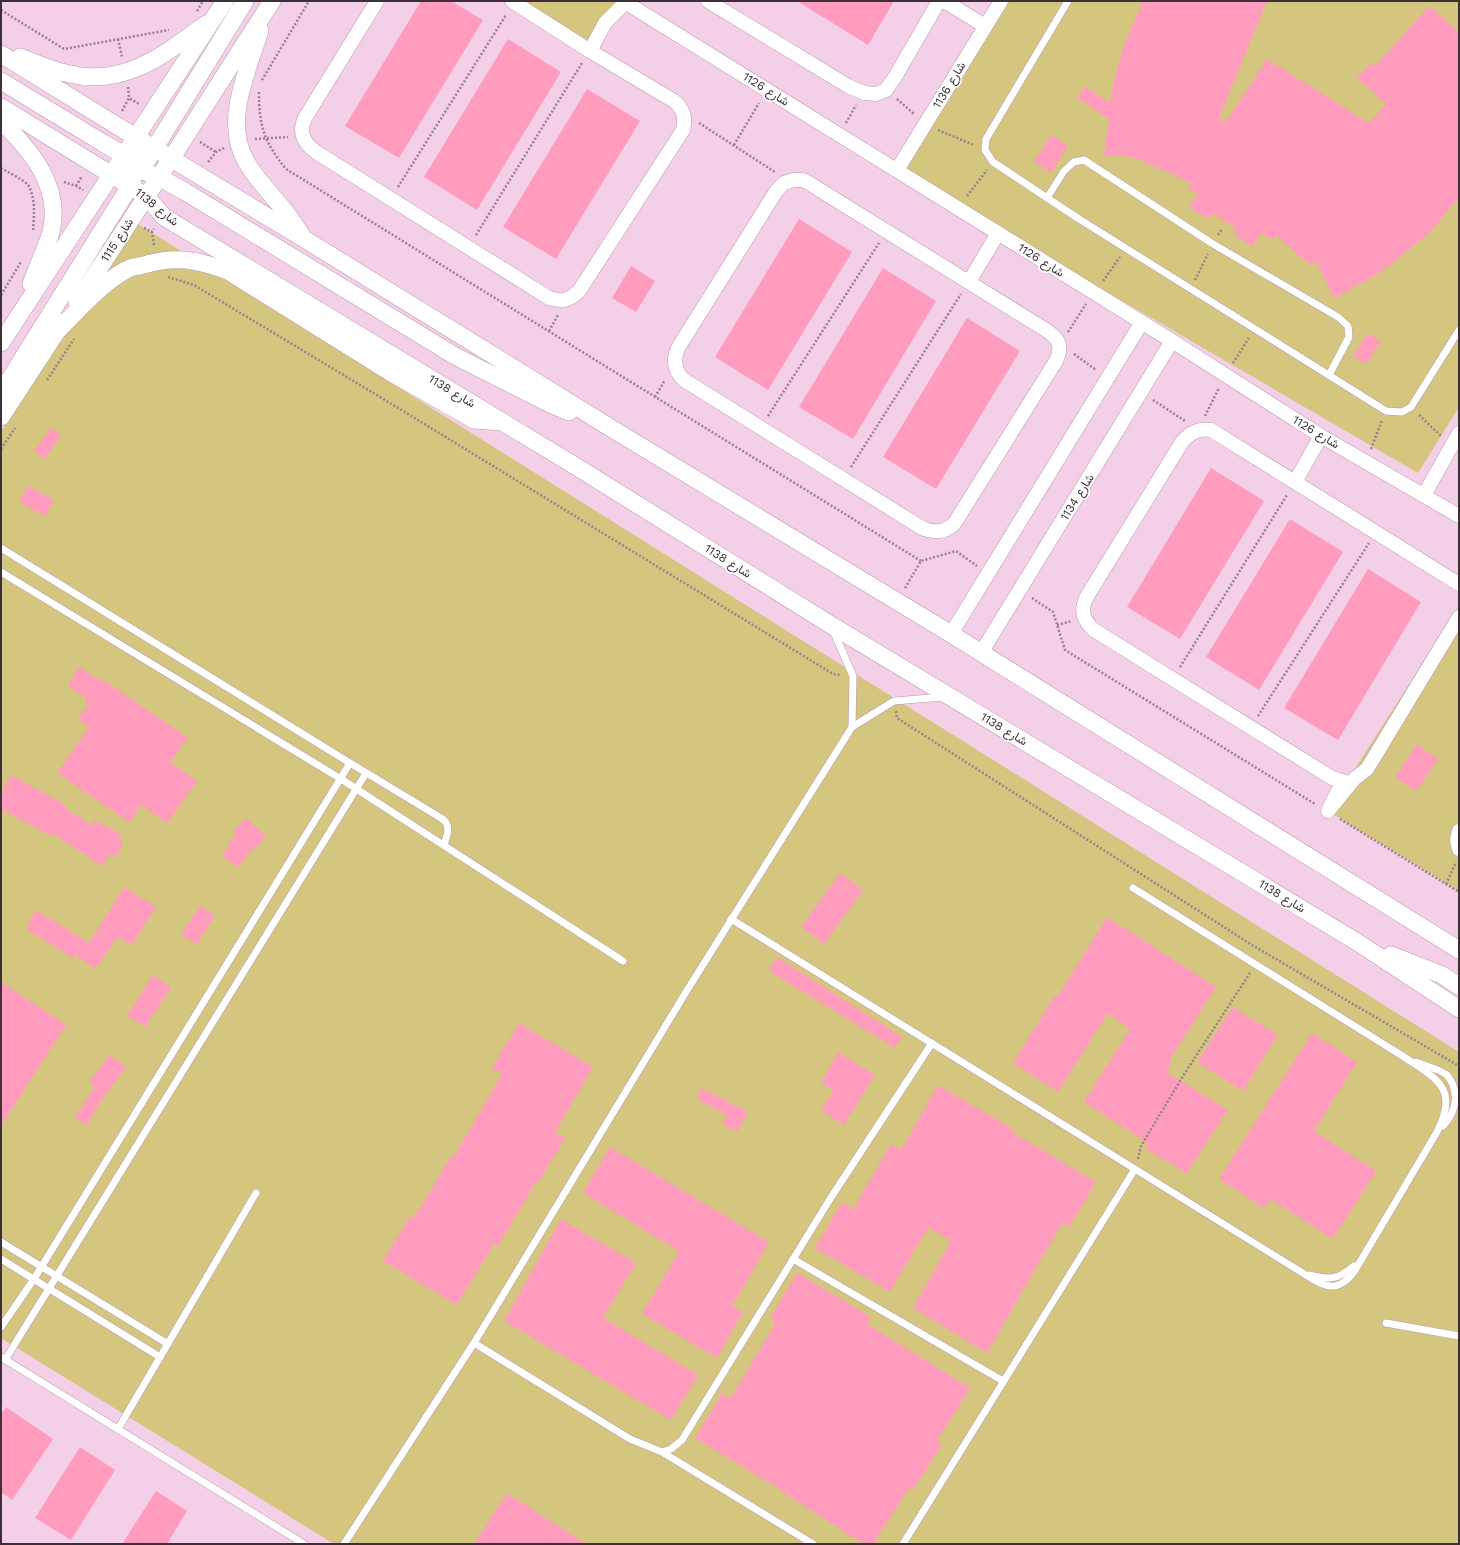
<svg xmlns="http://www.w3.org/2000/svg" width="1460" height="1545" font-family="'Work Sans',Vazirmatn,sans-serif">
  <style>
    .green { fill: #d4c67e }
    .building { fill: #ff9cbe }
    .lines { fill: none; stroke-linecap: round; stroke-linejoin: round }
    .service-casing { stroke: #bc99b1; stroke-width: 8 }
    .minor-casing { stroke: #bc99b1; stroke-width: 15 }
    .tertiary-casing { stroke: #bc99b1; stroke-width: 18 }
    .path { stroke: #987f90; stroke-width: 2.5; stroke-dasharray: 2 2; stroke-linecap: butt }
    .service { stroke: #fff; stroke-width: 7 }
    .minor { stroke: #fff; stroke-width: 14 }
    .tertiary { stroke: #fff; stroke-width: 17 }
    .labels { text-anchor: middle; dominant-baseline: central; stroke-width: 3.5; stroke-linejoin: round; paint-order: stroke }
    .street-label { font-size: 12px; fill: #3d2f39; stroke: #fdfdfd }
  </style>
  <rect width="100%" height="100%" fill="#f4cfe8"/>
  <g class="green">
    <polygon points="509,1 626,1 590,51"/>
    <polygon points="1000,1 1459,1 1459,407 1418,473 897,170"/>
    <polygon points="130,219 1459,1052 1459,1544 334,1544 1,1338 1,432"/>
    <polygon points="1459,606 1459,891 1328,811"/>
  </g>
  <g class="building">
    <polygon points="421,1 451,1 483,20 399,158 345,126"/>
    <polygon points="797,1 894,1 868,45"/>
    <polygon points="1143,1 1267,1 1219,118 1226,122 1267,59 1369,123 1386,104 1357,78 1371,63 1375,66 1429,6 1459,32 1459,197 1429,233 1394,262 1371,278 1334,298 1316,262 1310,265 1276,235 1273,240 1262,233 1252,247 1233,233 1236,228 1212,213 1208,219 1189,207 1198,193 1188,189 1191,183 1134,157 1104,155 1109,119 1077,98 1085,86 1110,103 1114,80 1125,43"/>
    <polygon points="508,39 561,72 477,210 424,177"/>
    <polygon points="587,89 640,121 556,259 503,227"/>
    <polygon points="1051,135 1068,146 1051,173 1034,162"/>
    <polygon points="799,219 852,252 768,390 715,357"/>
    <polygon points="631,266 655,281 636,312 612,298"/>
    <polygon points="883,268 936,301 853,439 799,407"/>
    <polygon points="967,318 1020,351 936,489 883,457"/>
    <polygon points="1368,333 1381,341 1366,364 1353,356"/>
    <polygon points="51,428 61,435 45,459 34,451"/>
    <polygon points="1211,468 1264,501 1180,639 1127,607"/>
    <polygon points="28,486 54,500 45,516 19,502"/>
    <polygon points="1290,519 1343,552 1259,690 1206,657"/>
    <polygon points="1368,569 1421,602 1338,740 1284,708"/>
    <polygon points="79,667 100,680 101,678 188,738 170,762 197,781 167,823 141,805 129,822 57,773 89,727 78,719 88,704 85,702 87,698 68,686"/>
    <polygon points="1417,744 1438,759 1416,791 1395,777"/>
    <polygon points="11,775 66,805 65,808 91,825 95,820 121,834 118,839 124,843 115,857 110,854 102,866 52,833 51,836 1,809 1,795"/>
    <polygon points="246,818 266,837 254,850 252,848 239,867 222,857 236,833 234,831"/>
    <polygon points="840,873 863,890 824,944 801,927"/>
    <polygon points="124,887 156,907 132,945 118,937 95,969 75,954 73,958 26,929 36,910 89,943"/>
    <polygon points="200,906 215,915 197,944 181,935"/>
    <polygon points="1107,917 1216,987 1169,1061 1172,1063 1166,1072 1228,1110 1187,1173 1145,1148 1148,1143 1084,1102 1130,1029 1108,1013 1058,1092 1013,1063 1055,995 1058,996"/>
    <polygon points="777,957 902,1037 895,1048 769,971"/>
    <polygon points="153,975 171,987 145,1027 127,1016"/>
    <polygon points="1,982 66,1025 1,1126"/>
    <polygon points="1233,1007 1278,1035 1243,1091 1197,1062"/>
    <polygon points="519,1023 593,1067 555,1132 565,1138 538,1183 536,1182 498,1246 494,1244 457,1305 383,1261 410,1216 414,1218 451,1156 453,1158 502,1074 492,1068"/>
    <polygon points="1312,1033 1357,1062 1314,1131 1376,1171 1333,1239 1270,1199 1264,1208 1219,1179"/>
    <polygon points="838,1052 875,1075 844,1125 821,1110 834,1090 821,1083"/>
    <polygon points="109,1055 126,1067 99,1104 87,1125 75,1118 94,1087 89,1083"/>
    <polygon points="938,1085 1013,1129 1012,1132 1096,1182 1069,1227 1062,1223 987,1353 913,1308 951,1241 928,1227 890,1292 815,1248 842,1202 853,1209 891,1144 901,1150"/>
    <polygon points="702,1088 748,1112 737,1132 722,1124 727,1115 697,1099"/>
    <polygon points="610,1147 769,1242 732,1306 743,1312 717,1358 642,1314 679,1251 583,1193"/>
    <polygon points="561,1219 636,1263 603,1318 698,1375 671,1420 504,1321"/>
    <polygon points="797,1273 871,1317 867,1324 970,1388 937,1441 942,1444 913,1490 909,1488 873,1544 864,1544 782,1492 783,1491 695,1438 722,1393 731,1398 776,1322 770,1318"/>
    <polygon points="6,1407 53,1439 12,1500 1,1492 1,1415"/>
    <polygon points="80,1447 115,1470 71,1540 35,1518"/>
    <polygon points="156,1491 187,1511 167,1544 122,1544"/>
    <polygon points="507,1493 552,1522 586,1544 474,1544"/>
  </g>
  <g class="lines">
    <g class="service-casing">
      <g id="service">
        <polyline points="1068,1 986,139 985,150 993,162 1079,219 1386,411 1402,412 1411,407 1459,330"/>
        <polyline points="1047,198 1064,171 1074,162 1084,160 1213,244 1338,317 1348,326 1349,337 1329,375"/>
        <path d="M1,548L350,763L441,818C452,825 447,835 444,845"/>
        <polyline points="1,572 341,779 623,961"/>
        <polyline points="833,630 853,676 852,727"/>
        <path d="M731,919L1314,1280C1331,1290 1342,1288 1354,1272L1437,1132C1460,1087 1436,1079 1401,1055L1133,888"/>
        <path d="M1416,1062C1426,1066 1439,1069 1447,1075C1460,1091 1457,1111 1443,1126"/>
        <polyline points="1,1242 168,1344"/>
        <polyline points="1,1259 160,1357"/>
        <polyline points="793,1259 1003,1381"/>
        <path d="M1309,1275C1329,1280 1338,1280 1354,1266"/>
        <polyline points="1386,1323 1459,1336"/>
        <polyline points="1,1327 34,1279 350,763"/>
        <polyline points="474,1343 630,1439 662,1452 671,1449 682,1440 830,1199 932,1043"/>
        <polyline points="1,1357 304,1544"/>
        <polyline points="5,1360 366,773"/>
        <polyline points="118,1429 256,1193"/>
        <polyline points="662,1452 813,1544"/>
        <polyline points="344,1544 474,1343 686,992 852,727 894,701 943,697"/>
        <polyline points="903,1544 1135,1169"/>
      </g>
    </g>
    <g class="minor-casing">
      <g id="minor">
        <path d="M377,1L305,118C298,133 304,143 316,152L549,298C563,302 568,301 579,291L683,130C686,118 684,109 674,101L590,51L512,1"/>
        <polyline points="708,1 848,86 864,93 876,94 886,90 895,77 939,1"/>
        <polyline points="944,1 985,26"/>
        <polyline points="625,2 1172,341 1321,436 1459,516"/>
        <polyline points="590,51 605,23 627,1"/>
        <polyline points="897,170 1001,1"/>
        <path d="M794,180H803L807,182L1046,330C1059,339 1063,346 1056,361L954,524C944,533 934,533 922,528L684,380C674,371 673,360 678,348L777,190L784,183Z"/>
        <polyline points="969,282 998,233"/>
        <polyline points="1295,482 1321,436"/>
        <polyline points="1424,495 1459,433"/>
        <path d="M1459,584L1211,430C1198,428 1190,433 1182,442L1086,598C1080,612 1084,621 1094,630L1332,778L1343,781L1328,811L1354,779L1367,769L1459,617"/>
        <polyline points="951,634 1142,322"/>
        <polyline points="981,653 1172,341"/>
        <polyline points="1459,831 1457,840 1459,849"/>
      </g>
    </g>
    <g class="tertiary-casing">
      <g id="tertiary">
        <path d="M260,30C248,71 222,122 247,163C256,179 268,190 279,204C287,213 294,224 301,234"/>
        <polyline points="1,54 114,124 306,240 614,430 951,634 1459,950"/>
        <path d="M20,57C36,63 53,71 70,74C124,87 165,54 206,24"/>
        <polyline points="1,81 103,143 124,155 135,158"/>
        <polyline points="1,107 146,196 164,217 572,464 831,625 1357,942 1459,1009"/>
        <path d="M1,121C31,150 62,187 51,232C46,249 37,267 31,284"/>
        <polyline points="148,159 245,1"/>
        <polyline points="111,174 137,169 159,177 184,191 455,356 550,404 569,412"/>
        <polyline points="77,302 171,159 272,1"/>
        <path d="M57,331C79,310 99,285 126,270C131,267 138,266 144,265C176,255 197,260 228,271L390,372L474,420L501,422"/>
        <polyline points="1,343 225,1"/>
        <path d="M1,393L130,186C138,166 138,159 136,137"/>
        <polyline points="1,417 63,322"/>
        <polyline points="1391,955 1442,975 1459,986"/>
      </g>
    </g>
    <g class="path">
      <polyline points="1,10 64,49 169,30"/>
      <polyline points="197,11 203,1"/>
      <polyline points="118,39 122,57"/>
      <polyline points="262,80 309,1"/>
      <polyline points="128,87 129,98"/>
      <path d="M259,92C259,126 264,142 286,169L921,561"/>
      <polyline points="897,99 914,114"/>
      <polyline points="122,111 129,98 139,104"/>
      <polyline points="699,123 775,172"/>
      <polyline points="846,123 856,105"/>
      <polyline points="938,130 974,145"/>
      <polyline points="255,139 288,137"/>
      <polyline points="200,142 216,152"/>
      <polyline points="734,145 759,103"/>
      <polyline points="208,162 216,152 224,148"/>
      <path d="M1,168C7,172 24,180 28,185C36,198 34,216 33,231"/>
      <polyline points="64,182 76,186 83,190"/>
      <polyline points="76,186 82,176"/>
      <polyline points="398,187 506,15"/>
      <polyline points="967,196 987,170"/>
      <polyline points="144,228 152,232"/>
      <polyline points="476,235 582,63"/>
      <polyline points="1218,235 1222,229"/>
      <polyline points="154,245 152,232 154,229"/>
      <polyline points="168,277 194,285 395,406 833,674 840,675"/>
      <polyline points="1195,280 1208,254"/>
      <polyline points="1103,281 1120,257"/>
      <polyline points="1,295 21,262"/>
      <polyline points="549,331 558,315"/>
      <polyline points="1068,332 1086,304"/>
      <polyline points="1074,354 1096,370"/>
      <polyline points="1233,363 1249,338"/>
      <polyline points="47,380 74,339"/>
      <polyline points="655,397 665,380"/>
      <polyline points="1153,400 1185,421"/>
      <polyline points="1419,415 1441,436"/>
      <polyline points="768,416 879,243"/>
      <polyline points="1205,416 1219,388"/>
      <polyline points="1,449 15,428"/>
      <polyline points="1371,449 1382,420"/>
      <polyline points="851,467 961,294"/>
      <polyline points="905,588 921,561 956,551 977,566"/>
      <polyline points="1032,598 1053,612 1065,650 1315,804"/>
      <polyline points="1057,625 1072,621"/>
      <polyline points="1180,667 1287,495"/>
      <polyline points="896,711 897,718 1252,945 1459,1066"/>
      <polyline points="1258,716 1369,543"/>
      <polyline points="1340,819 1459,892"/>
      <polyline points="1446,884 1456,862"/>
      <polyline points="1138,1159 1141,1146 1183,1076 1250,973"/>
    </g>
    <use href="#service" class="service"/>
    <use href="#minor" class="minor"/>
    <use href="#tertiary" class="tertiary"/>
  </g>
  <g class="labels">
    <g class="street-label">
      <text transform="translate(949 85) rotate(-59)">شارع 1136</text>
      <text transform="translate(766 89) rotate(32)">شارع 1126</text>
      <text transform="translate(157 207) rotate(39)">شارع 1138</text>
      <text transform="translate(117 240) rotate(-57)">شارع 1115</text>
      <text transform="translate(1041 260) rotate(32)">شارع 1126</text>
      <text transform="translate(452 391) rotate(31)">شارع 1138</text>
      <text transform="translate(1316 432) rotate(31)">شارع 1126</text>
      <text transform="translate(1077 497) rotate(-58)">شارع 1134</text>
      <text transform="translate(728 561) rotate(32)">شارع 1138</text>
      <text transform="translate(1004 729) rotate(31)">شارع 1138</text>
      <text transform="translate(1282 896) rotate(31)">شارع 1138</text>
    </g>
  </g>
  <rect width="1460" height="1545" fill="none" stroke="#3d2f39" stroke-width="4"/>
</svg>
